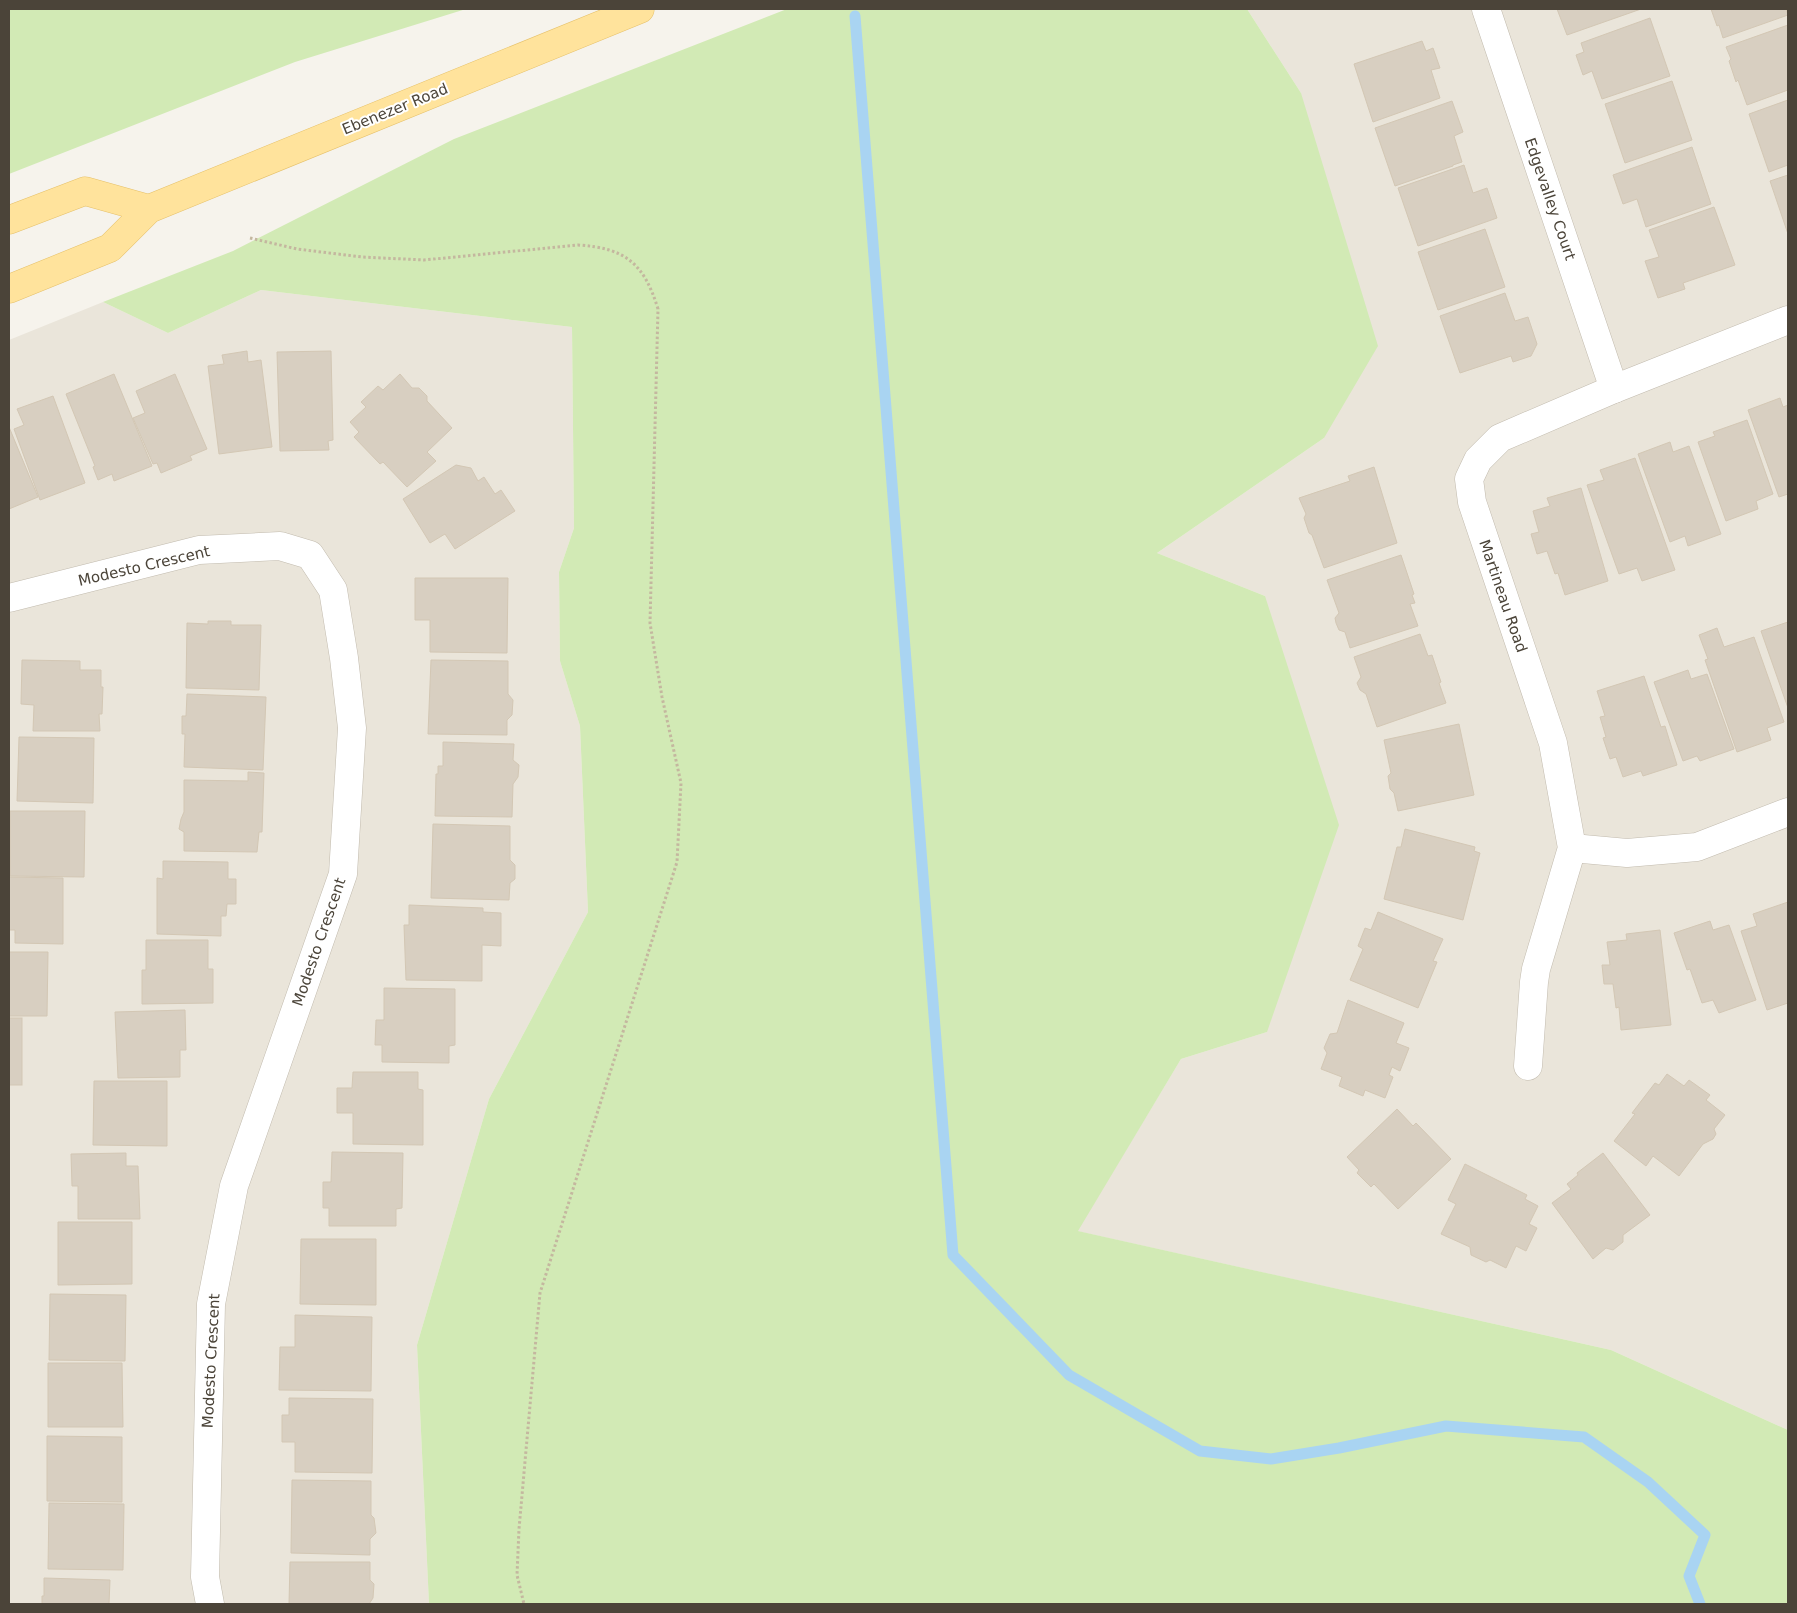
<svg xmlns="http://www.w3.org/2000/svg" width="1797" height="1613" font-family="'DejaVu Sans',sans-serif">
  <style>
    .residential { fill: #eae5da }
    .green { fill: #d2eab5 }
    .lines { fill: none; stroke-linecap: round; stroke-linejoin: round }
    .stream { stroke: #a9d4f2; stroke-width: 11 }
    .building { fill: #d8cfc1; stroke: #d3c7b4 }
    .minor-casing { stroke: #c2bbae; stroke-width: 29 }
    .major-casing { stroke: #e6c16a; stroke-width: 29 }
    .path { stroke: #c4b79f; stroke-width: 3; stroke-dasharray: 2.5 2.5; stroke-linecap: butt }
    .minor { stroke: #fff; stroke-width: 28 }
    .major { stroke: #ffe39c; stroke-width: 28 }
    .labels { text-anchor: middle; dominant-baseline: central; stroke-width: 4; stroke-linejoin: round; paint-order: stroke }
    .street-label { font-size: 15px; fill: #4b4439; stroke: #fff }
  </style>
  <rect width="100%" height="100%" fill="#f6f3ec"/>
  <g class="residential">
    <polygon points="1247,9 1788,9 1788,1430 1611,1350 1077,1231 1181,1059 1267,1032 1265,596 1157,553 1324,438 1301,93"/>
    <polygon points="261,290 572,327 574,528 559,572 560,661 580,726 588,912 489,1099 417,1345 429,1604 9,1604 9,340 103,302 168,333"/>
  </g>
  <g class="green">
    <polygon points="9,9 466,9 295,62 9,174"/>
    <polygon points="787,9 1247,9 1301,93 1378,346 1324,438 1157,553 1265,596 1339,825 1267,1032 1181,1059 1078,1231 1611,1350 1788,1430 1788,1604 429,1604 417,1345 489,1099 588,912 580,726 560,661 559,572 574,528 572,327 261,290 168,333 103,302 233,251 454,139"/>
  </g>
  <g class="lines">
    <polyline class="stream" points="855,16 953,1255 1069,1375 1200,1451 1271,1459 1339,1448 1446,1426 1584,1437 1648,1482 1705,1535 1689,1576 1700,1604"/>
  </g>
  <g class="building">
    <polygon points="1557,9 1641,9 1567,35"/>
    <polygon points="1711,9 1786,9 1788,15 1723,38 1719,25 1717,26"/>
    <polygon points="1650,18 1670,76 1602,99 1592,71 1583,75 1576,55 1584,52 1581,43"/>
    <polygon points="1788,25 1788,90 1747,105 1738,80 1736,82 1729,61 1731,59 1726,47"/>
    <polygon points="1422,41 1426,51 1433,48 1440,68 1431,70 1440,98 1373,122 1354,64"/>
    <polygon points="1672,81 1692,140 1625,163 1605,104"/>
    <polygon points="1788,100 1788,165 1769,172 1749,114"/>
    <polygon points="1452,101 1463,132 1454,136 1462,162 1453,165 1453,166 1395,186 1375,128"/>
    <polygon points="1692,147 1711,204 1646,227 1637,199 1623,204 1613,175"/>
    <polygon points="1464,165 1473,193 1487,188 1497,218 1418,246 1398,188"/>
    <polygon points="1788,175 1788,234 1770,181"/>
    <polygon points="1714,207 1735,265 1683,283 1685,289 1658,298 1645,261 1659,257 1649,230"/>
    <polygon points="1485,229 1505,287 1438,310 1418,252"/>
    <polygon points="1505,293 1515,321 1528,317 1537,344 1531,356 1513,362 1511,356 1460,373 1440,316"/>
    <polygon points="247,351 248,362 261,360 272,447 219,454 208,366 224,364 222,355"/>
    <polygon points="331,351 333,440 328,441 329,450 280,451 277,352"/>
    <polygon points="114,374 152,466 114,481 112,474 98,480 93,467 95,466 66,394"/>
    <polygon points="175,374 207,449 190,456 192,460 161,473 157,463 153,464 133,418 145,413 136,391"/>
    <polygon points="400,374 412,388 419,388 427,396 427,401 452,428 427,452 436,461 407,487 383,462 380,464 354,437 359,432 350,422 366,407 361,402 378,386 383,390"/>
    <polygon points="53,396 85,483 40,500 14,429 24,425 17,409"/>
    <polygon points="1780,398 1783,407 1788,405 1788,494 1779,497 1748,410"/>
    <polygon points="1747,420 1773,494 1756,501 1758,509 1726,521 1698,442 1715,436 1713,432"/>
    <polygon points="9,427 38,497 9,509"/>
    <polygon points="1670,442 1673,452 1689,446 1721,534 1688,546 1685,536 1670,542 1638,454"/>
    <polygon points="1635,458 1675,570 1642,581 1637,568 1619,574 1587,485 1604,480 1600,470"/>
    <polygon points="456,465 471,468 478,481 484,477 495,494 501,490 515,511 455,549 445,534 430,543 403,499"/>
    <polygon points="1374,467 1397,543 1324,568 1312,535 1309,533 1304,518 1306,514 1299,498 1350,481 1348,476"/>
    <polygon points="1581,488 1608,581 1565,595 1558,573 1555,574 1547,551 1537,554 1531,534 1539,532 1533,511 1550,506 1547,498"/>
    <polygon points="1401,555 1414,594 1412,595 1415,603 1410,604 1418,626 1350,648 1345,632 1339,630 1336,623 1335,618 1339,613 1327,580"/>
    <polygon points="415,578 508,578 507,653 430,652 430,620 415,620"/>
    <polygon points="208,621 231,621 231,625 261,625 259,690 186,688 187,623 208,624"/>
    <polygon points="1788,622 1788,708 1761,631"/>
    <polygon points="1717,628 1724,647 1754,637 1784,722 1767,728 1771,740 1737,752 1705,660 1708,659 1699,635"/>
    <polygon points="1420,634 1428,656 1432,655 1441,682 1439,683 1446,703 1377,727 1366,694 1360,690 1357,683 1361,677 1354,657"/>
    <polygon points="22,660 80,661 80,670 101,670 101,687 103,687 102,714 99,714 100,731 33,731 34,705 21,704"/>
    <polygon points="431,660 508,661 508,694 513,700 512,715 507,720 507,735 428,734"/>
    <polygon points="1688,670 1691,679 1707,674 1734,749 1700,761 1697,756 1683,761 1654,682"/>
    <polygon points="1644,676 1661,727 1665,726 1677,765 1643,776 1641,771 1623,777 1616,757 1610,759 1603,738 1606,737 1600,717 1605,716 1597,691"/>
    <polygon points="187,694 266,697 263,770 184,767 185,734 182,734 182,716 186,716"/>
    <polygon points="1459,724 1474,795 1398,811 1394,793 1390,789 1388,776 1391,773 1384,740"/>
    <polygon points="19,737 94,738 93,803 17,801"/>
    <polygon points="443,742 514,744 513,760 519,765 518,777 513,784 512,817 435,816 436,774 438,774 438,766 443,766"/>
    <polygon points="248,772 264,773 262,832 259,832 257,852 184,851 184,832 179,829 181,819 184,812 184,780 248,781"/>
    <polygon points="10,811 85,811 84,877 10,876"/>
    <polygon points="433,824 510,826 510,860 515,865 515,879 510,883 509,900 431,898"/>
    <polygon points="1405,829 1475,847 1474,851 1480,853 1463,920 1384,899 1397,847 1401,847"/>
    <polygon points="163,861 228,862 228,879 236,879 236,904 227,904 226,916 221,916 221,936 157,934 157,878 163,879"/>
    <polygon points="9,877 63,878 63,944 15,943 15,930 9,930"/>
    <polygon points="1788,902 1788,1003 1767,1010 1741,931 1757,926 1753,914"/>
    <polygon points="409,905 483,908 483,912 501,913 501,946 482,945 482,981 406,980 404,925 409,925"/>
    <polygon points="1378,912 1443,939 1433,961 1437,962 1418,1008 1350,980 1363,949 1358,946 1365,928 1371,930"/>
    <polygon points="1710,921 1713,930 1729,925 1756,1000 1719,1013 1713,1000 1702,1003 1690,969 1687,970 1674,933"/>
    <polygon points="1660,930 1671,1025 1621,1030 1619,1007 1616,1008 1613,984 1604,984 1602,965 1610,965 1607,942 1627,940 1626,934"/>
    <polygon points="146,940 208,940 208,969 213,969 213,1003 142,1004 142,970 146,970"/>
    <polygon points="9,952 48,952 47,1016 9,1016"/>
    <polygon points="384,988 455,989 455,1045 449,1046 449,1063 382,1062 382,1045 375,1045 376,1020 384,1020"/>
    <polygon points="1348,1000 1404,1023 1396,1043 1409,1048 1400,1071 1392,1067 1389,1075 1393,1077 1385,1098 1365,1090 1363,1096 1339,1086 1342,1077 1321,1069 1327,1053 1324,1048 1330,1034 1337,1033"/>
    <polygon points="185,1010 186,1050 180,1050 180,1077 118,1078 115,1012"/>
    <rect x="9" y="1018" width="13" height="67"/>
    <polygon points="353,1072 418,1072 418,1089 423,1090 423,1145 353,1144 353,1113 337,1113 337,1088 352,1088"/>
    <polygon points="1667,1074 1684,1086 1689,1080 1710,1095 1706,1100 1725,1115 1714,1129 1716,1134 1713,1139 1703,1144 1679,1176 1653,1156 1646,1166 1614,1141 1635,1114 1632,1113 1655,1083 1659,1085"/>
    <polygon points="94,1081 167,1081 167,1146 93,1145"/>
    <polygon points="1397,1109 1413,1126 1416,1123 1451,1159 1398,1209 1374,1184 1371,1187 1357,1173 1359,1170 1347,1157"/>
    <polygon points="332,1152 403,1153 402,1208 396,1209 396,1226 329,1226 329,1208 323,1208 323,1182 331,1182"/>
    <polygon points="126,1153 126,1166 138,1166 140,1219 78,1219 78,1186 72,1186 71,1154"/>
    <polygon points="1603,1153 1650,1215 1623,1235 1623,1242 1613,1250 1606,1248 1593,1259 1552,1203 1571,1189 1567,1184 1578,1175 1577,1173"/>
    <polygon points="1465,1164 1527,1195 1525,1199 1538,1206 1529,1224 1537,1228 1526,1251 1516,1246 1506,1268 1490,1260 1486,1262 1471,1255 1470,1247 1441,1234 1456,1204 1448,1200"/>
    <polygon points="58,1222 132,1222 132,1284 58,1285"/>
    <polygon points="301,1239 376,1239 376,1305 300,1304"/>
    <polygon points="50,1294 126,1295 125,1361 49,1360"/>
    <polygon points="295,1315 372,1317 371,1391 279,1390 280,1347 295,1347"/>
    <polygon points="48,1363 122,1363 123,1427 48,1427"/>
    <polygon points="289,1398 373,1399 372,1473 295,1472 295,1442 282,1442 282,1415 289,1415"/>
    <polygon points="47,1436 122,1437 122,1502 47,1501"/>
    <polygon points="292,1480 371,1481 371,1515 374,1518 376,1533 370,1539 370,1555 291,1553"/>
    <polygon points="49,1503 124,1504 123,1570 48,1569"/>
    <polygon points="290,1562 370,1562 370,1580 374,1584 373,1598 369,1604 289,1604"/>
    <polygon points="44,1578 110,1580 109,1604 42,1604 42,1596 44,1596"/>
  </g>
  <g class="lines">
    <g class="minor-casing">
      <g id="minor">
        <polyline points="1486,9 1614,389"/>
        <polyline points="9,598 199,550 280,546 310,555 333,590 344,658 352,728 343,874 234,1186 211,1304 205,1577 210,1604"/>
        <polyline points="1572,848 1627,853 1697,847 1788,812"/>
        <polyline points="1528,1066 1534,982 1536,969 1572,848 1553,743 1472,502 1469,479 1478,460 1500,438 1614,389 1788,320"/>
      </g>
    </g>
    <g class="major-casing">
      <g id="major">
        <polyline points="9,220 85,191 149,209"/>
        <polyline points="9,289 110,248 149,209 640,9"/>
      </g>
    </g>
    <path class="path" d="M250,238L297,249L362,257L424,260L578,245C625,248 644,263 658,309L650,623L662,697L681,783L677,862L540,1293L519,1529L517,1575L524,1604"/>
    <use href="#minor" class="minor"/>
    <use href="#major" class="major"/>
  </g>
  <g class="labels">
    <g class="street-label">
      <text transform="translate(395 109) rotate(-22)">Ebenezer Road</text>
      <text transform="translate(1550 199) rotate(71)">Edgevalley Court</text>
      <text transform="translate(144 566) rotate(-13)">Modesto Crescent</text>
      <text transform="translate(1503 596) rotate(71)">Martineau Road</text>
      <text transform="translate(319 942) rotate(-71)">Modesto Crescent</text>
      <text transform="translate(211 1361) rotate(-87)">Modesto Crescent</text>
    </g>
  </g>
  <rect width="1797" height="1613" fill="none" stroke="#4b4439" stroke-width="20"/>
</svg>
